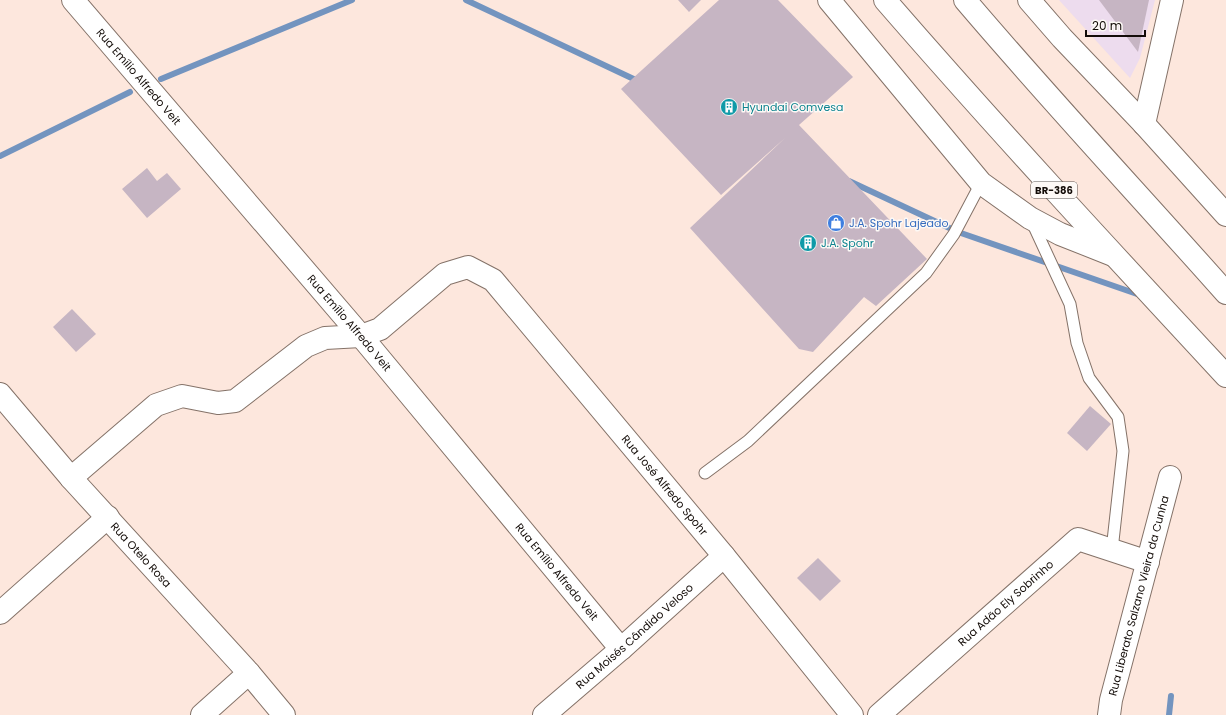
<svg xmlns="http://www.w3.org/2000/svg" width="1226" height="715" font-family="Poppins,sans-serif">
  <style>
    .industrial { fill: #eddcee }
    .lines { fill: none; stroke-linecap: round; stroke-linejoin: round }
    .stream { stroke: #7394bf; stroke-width: 6 }
    .building { fill: #c6b5c3 }
    .lane-casing { stroke: #847268; stroke-width: 13 }
    .street-casing { stroke: #847268; stroke-width: 24 }
    .secondary-casing { stroke: #847268; stroke-width: 24 }
    .highway-casing { stroke: #847268; stroke-width: 24 }
    .lane { stroke: #fff; stroke-width: 11 }
    .street { stroke: #fff; stroke-width: 22 }
    .secondary { stroke: #fff; stroke-width: 22 }
    .highway { stroke: #fff; stroke-width: 22 }
    .labels { text-anchor: middle; dominant-baseline: central; stroke-width: 3; stroke-linejoin: round; paint-order: stroke }
    .shield { fill: #fdf9f6; stroke: #59534f; stroke-width: 1 }
    .shield-label { font-size: 10px; font-weight: bold; fill: #130c08 }
    .street-label { font-size: 11px; fill: #130c08; stroke: #fdf9f6 }
    .culture-label { font-size: 11px; fill: #0d838f; stroke: #fdf9f6; text-anchor: start }
    .shop-label { font-size: 11px; fill: #366cbe; stroke: #fdf9f6; text-anchor: start }
  </style>
  <rect width="100%" height="100%" fill="#fde7dd"/>
  <polygon class="industrial" points="1059,0 1155,0 1140,58 1130,78"/>
  <g class="lines">
    <g class="stream">
      <polyline points="466,0 640,82"/>
      <polyline points="161,79 352,0"/>
      <polyline points="0,156 130,92"/>
      <polyline points="849,181 958,232 1140,295"/>
      <polyline points="1169,715 1171,696"/>
    </g>
  </g>
  <g class="building">
    <polygon points="678,0 701,0 689,12"/>
    <polygon points="719,0 778,0 853,77 799,125 927,259 876,306 864,297 813,352 799,349 690,228 785,138 721,195 621,89"/>
    <polygon points="1099,0 1149,0 1138,52"/>
    <polygon points="147,168 157,181 167,173 181,189 147,218 122,189"/>
    <polygon points="72,309 96,334 76,352 53,327"/>
    <polygon points="1090,406 1111,424 1087,451 1067,433"/>
    <polygon points="818,558 841,581 820,601 797,578"/>
  </g>
  <g class="lines">
    <g class="lane-casing">
      <g id="lane">
        <polyline points="1032,222 1070,304 1077,343 1089,378 1118,417 1123,451 1112,550"/>
        <polyline points="705,473 748,441 926,273 954,234 981,183"/>
      </g>
    </g>
    <g class="street-casing">
      <g id="street">
        <path id="s1" d="M73,0L361,336L621,649"/>
        <path id="s2" d="M71,478L156,405L182,396L218,403L235,401L306,346L325,338L361,336L380,329L445,274L468,267L493,280L724,556L852,715"/>
        <polyline points="0,613 108,517"/>
        <polyline points="202,715 249,673"/>
        <path id="s3" d="M544,715L621,649L724,556"/>
        <path id="s4" d="M879,715L1078,539L1148,562"/>
        <path id="s5" d="M1109,715L1111,700L1170,477"/>
      </g>
    </g>
    <g class="secondary-casing">
      <g id="secondary">
        <polyline points="829,0 981,183 1030,218 1060,234 1113,255"/>
        <polyline points="1029,0 1062,38 1144,124 1226,215"/>
        <polyline points="1144,124 1172,0"/>
        <path id="s6" d="M0,394L71,478L249,673L284,715"/>
      </g>
    </g>
    <g class="highway-casing">
      <g id="highway">
        <path d="M885,0C996,128 1111,252 1226,376"/>
        <path d="M965,0C1050,100 1139,195 1226,293"/>
      </g>
    </g>
    <use href="#lane" class="lane"/>
    <use href="#street" class="street"/>
    <use href="#secondary" class="secondary"/>
    <use href="#highway" class="highway"/>
  </g>
  <defs>
    <g id="building-disc" transform="scale(0.9)"><circle r="9.5" fill="#0f9aa8" stroke="#fdf9f6"/><path d="M-4-6H4V6H1V3H-1V6H-4ZM-2.5-4.3h1.7v1.8h-1.7ZM.8-4.3h1.7v1.8H.8ZM-2.5-1h1.7V.8h-1.7ZM.8-1h1.7V.8H.8Z" fill="#fff"/></g>
    <g id="shop-disc" transform="scale(0.9)"><circle r="9.5" fill="#3f7fe0" stroke="#fdf9f6"/><path d="M-5-2.5h2.3a2.7 3.5 0 0 1 5.4 0H5L5.5 6h-11ZM-1.5-2.5h3a1.5 2.3 0 0 0-3 0Z" fill="#fff"/></g>
  </defs>
  <g fill-rule="evenodd">
    <use href="#building-disc" x="729" y="107"/>
    <use href="#shop-disc" x="836" y="223"/>
    <use href="#building-disc" x="808" y="243"/>
  </g>
  <g class="labels">
    <rect class="shield" x="1031" y="182" width="46" height="16" rx="3"/>
    <g class="shield-label">
      <text x="1054" y="190">BR-386</text>
    </g>
    <g class="street-label">
      <text stroke="none"><textPath href="#s1" startOffset="101">Rua Emílio Alfredo Veit</textPath></text>
      <text stroke="none"><textPath href="#s1" startOffset="425">Rua Emílio Alfredo Veit</textPath></text>
      <text stroke="none"><textPath href="#s2" startOffset="765">Rua José Alfredo Spohr</textPath></text>
      <text stroke="none"><textPath href="#s6" startOffset="214">Rua Otelo Rosa</textPath></text>
      <text stroke="none"><textPath href="#s1" startOffset="749">Rua Emílio Alfredo Veit</textPath></text>
      <text stroke="none"><textPath href="#s5" startOffset="123">Rua Liberato Salzano Vieira da Cunha</textPath></text>
      <text stroke="none"><textPath href="#s4" startOffset="169">Rua Adão Ely Sobrinho</textPath></text>
      <text stroke="none"><textPath href="#s3" startOffset="120">Rua Moisés Cândido Veloso</textPath></text>
    </g>
    <g class="culture-label">
      <text x="742" y="107">Hyundai Comvesa</text>
      <text x="821" y="243">J.A. Spohr</text>
    </g>
    <g class="shop-label">
      <text x="849" y="223">J.A. Spohr Lajeado</text>
    </g>
  </g>
  <path d="M1086 30v6h59v-6" fill="none" stroke="#130c08" stroke-width="2"/>
  <text x="1092" y="30" font-size="12" fill="#130c08" stroke="#fdf9f6" stroke-width="3" paint-order="stroke">20 m</text>
</svg>
